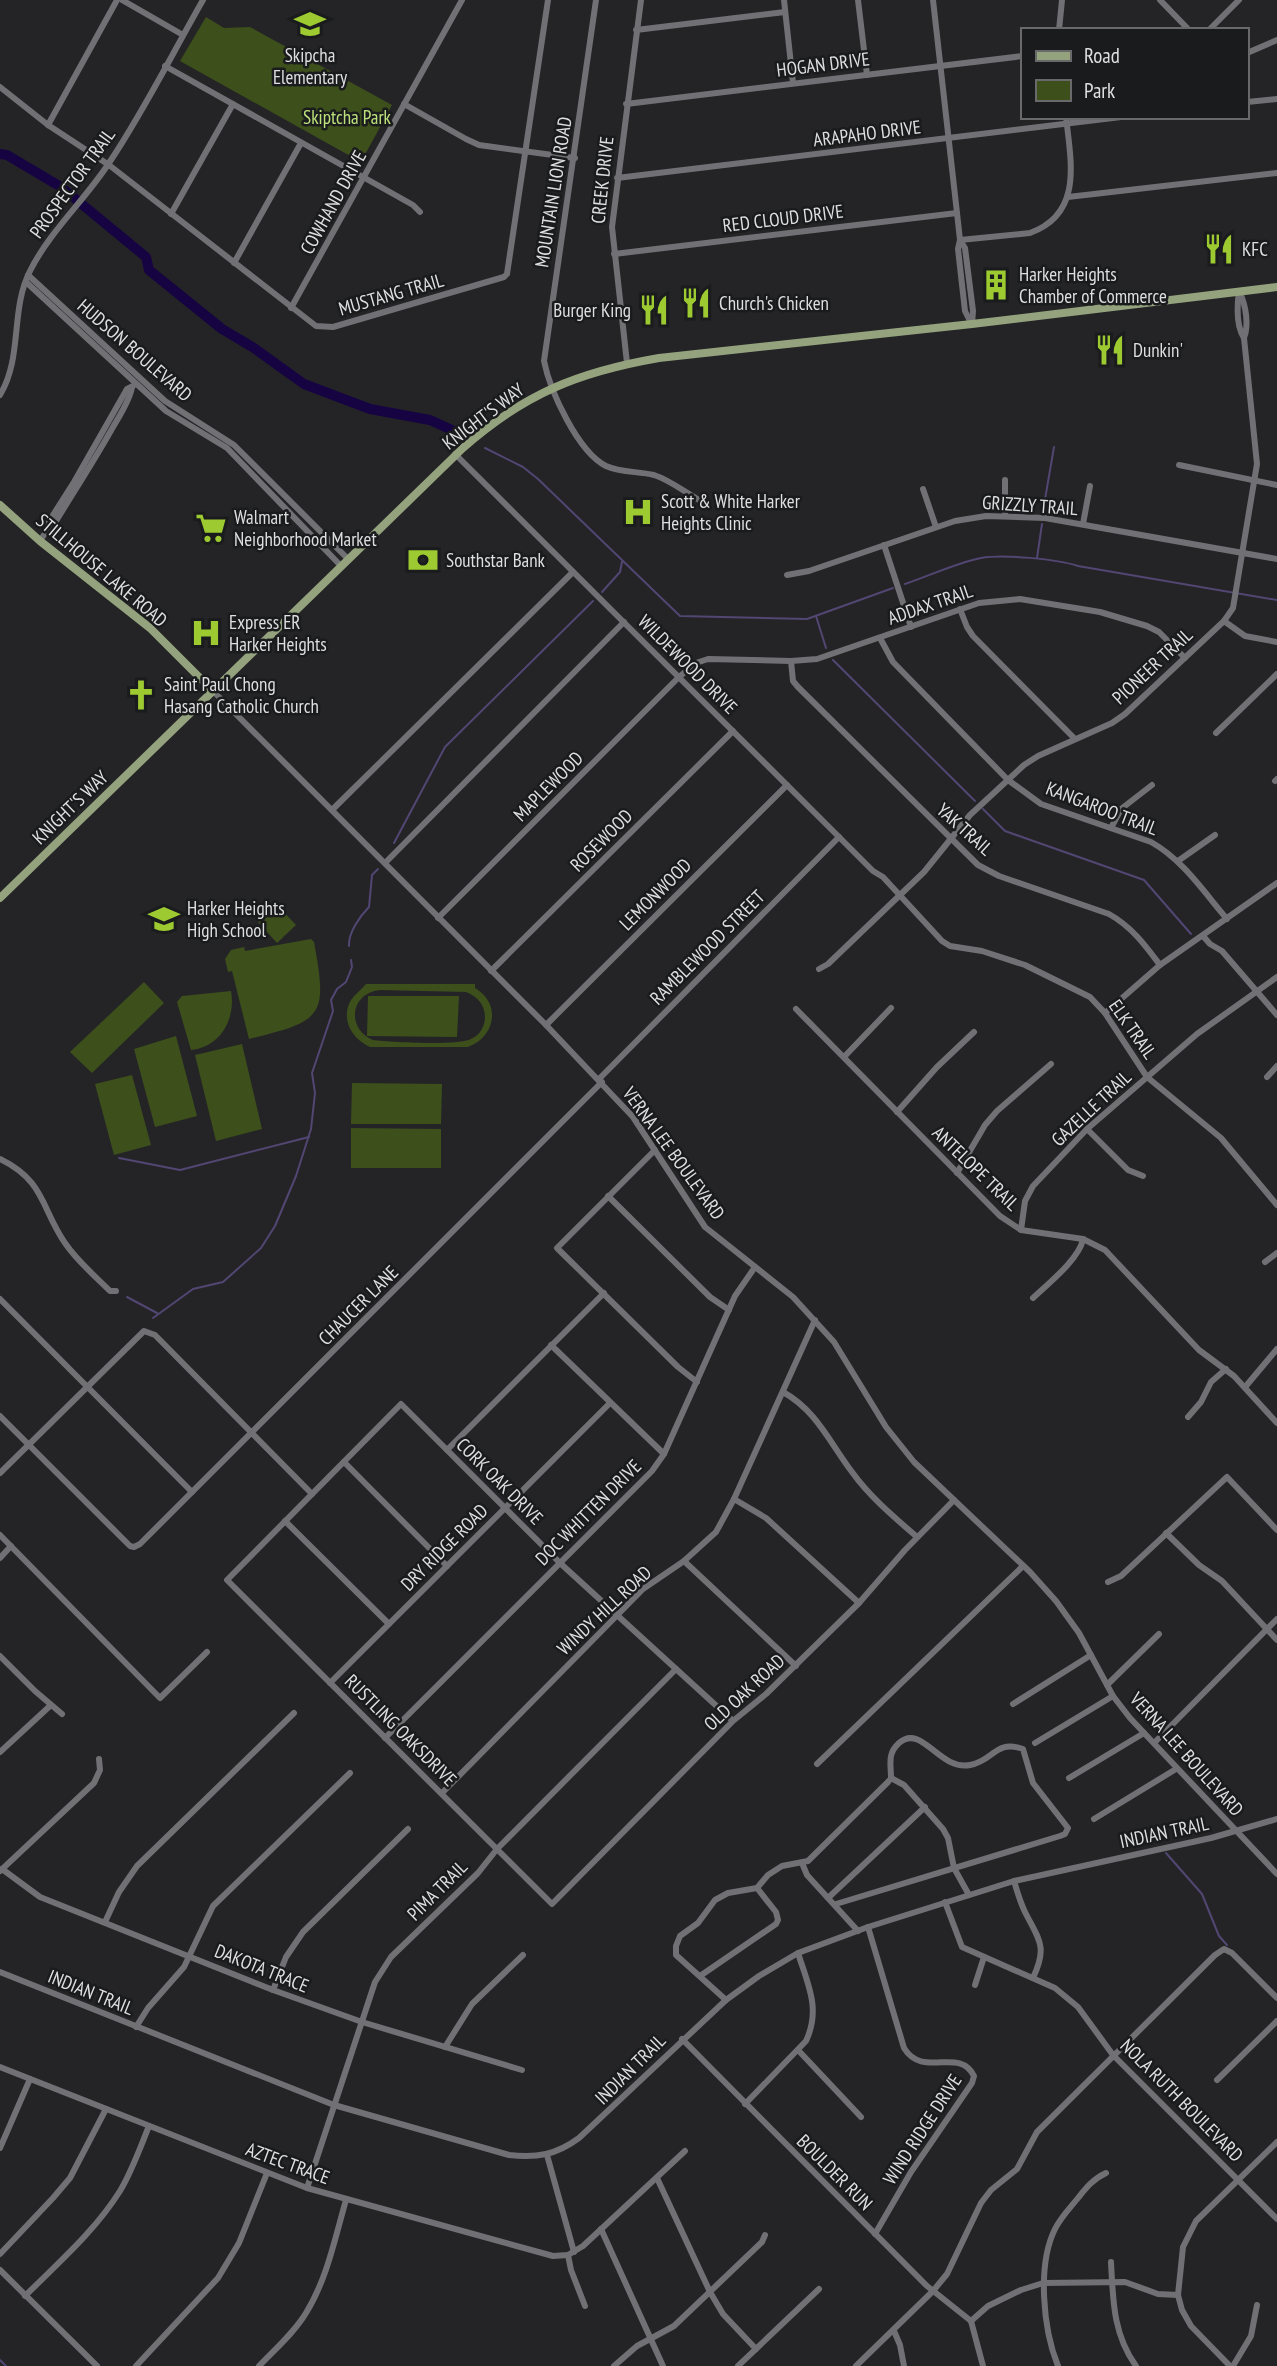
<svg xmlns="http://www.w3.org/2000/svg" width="1277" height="2366" font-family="'PT Sans Narrow',sans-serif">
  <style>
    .green { fill: #3d4f1b; fill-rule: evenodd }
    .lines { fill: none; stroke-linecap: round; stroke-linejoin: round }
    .stream { stroke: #524672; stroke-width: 2 }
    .river { stroke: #160442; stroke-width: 10 }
    .minor { stroke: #717175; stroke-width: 6 }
    .major { stroke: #94a37d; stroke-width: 8 }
    .labels { text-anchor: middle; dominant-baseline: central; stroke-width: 5; stroke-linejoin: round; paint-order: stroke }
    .poi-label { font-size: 19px; fill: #dfdfe1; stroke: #1a1b1d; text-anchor: start }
    .street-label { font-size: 19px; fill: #dfdfe1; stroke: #1a1b1d }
    .park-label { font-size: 19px; fill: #bde17b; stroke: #1a1b1d }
  </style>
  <rect width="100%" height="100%" fill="#242427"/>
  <g class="green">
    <polygon points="206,17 224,28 250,27 392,105 361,162 180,61"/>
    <polygon points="276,904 296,925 277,943 258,922"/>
    <path d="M311,939L314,942C328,1017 323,1021 249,1039L232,971L228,972L225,959L231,950L244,947L245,951Z"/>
    <polygon points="144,982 164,1003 92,1073 70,1052"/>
    <path d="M366,984H475V988C502,1004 495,1037 468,1047H370C352,1039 340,1019 351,1000C355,994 362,989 366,984ZM380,990L466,992C477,996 485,1005 485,1017C485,1026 480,1035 471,1039C459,1046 390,1042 373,1040C346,1029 350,993 380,990Z"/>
    <path d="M231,991C236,1018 221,1047 191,1050L177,1002L182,996Z"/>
    <polygon points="368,996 459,996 457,1037 367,1036"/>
    <polygon points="176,1036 197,1116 155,1127 134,1049"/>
    <polygon points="242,1044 262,1129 216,1141 195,1055"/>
    <polygon points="132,1075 151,1145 114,1155 95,1084"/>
    <polygon points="352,1083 442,1084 441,1124 351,1124"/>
    <polygon points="351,1128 441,1129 441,1168 351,1168"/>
  </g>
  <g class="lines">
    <g class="stream">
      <polyline points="485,448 523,467 538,479 680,616 807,619 893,588"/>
      <polyline points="1043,511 1054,447"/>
      <polyline points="1037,558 1042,524"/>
      <path d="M905,584C929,576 956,563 981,558C1003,554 1057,559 1078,566L1277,600"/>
      <polyline points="602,592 620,572 622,562"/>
      <polyline points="816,616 826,648"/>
      <polyline points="833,660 975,801"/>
      <polyline points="983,809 1005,831 1144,880 1191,934"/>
      <polyline points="394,843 445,747 593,601"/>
      <path d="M349,946C348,933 360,916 369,907L372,875L378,869"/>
      <polyline points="119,1158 180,1170 309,1137"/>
      <polyline points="127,1297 157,1313"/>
      <polyline points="153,1318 193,1289 223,1282 261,1248 275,1226 296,1176 311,1129 315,1093 312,1073 333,1011 331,1000 337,989 346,982 352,967 351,960"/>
      <polyline points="1166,1853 1202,1894 1219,1936 1227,1945"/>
      <polyline points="0,2360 6,2366"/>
    </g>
    <polyline class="river" points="0,154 7,155 61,187 146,257 149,270 222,329 254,348 304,384 370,409 430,420 452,430"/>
    <g class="minor">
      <polyline points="122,0 183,35"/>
      <path d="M596,0L544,361C550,391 578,452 606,466C621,473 638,471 654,475C670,480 686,493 701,501"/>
      <polyline points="784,0 793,83"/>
      <polyline points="858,0 867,75"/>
      <polyline points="933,0 957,213 960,240 965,248 973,311 972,324"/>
      <polyline points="1160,0 1189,30"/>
      <polyline points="636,30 785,12"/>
      <polyline points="1059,30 1062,0"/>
      <polyline points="1209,30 1239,0"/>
      <polyline points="1247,53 1277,40"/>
      <polyline points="165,66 413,205 420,212"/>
      <polyline points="0,87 48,125 109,165 316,326 333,327 504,277 507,274 548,0"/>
      <polyline points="1247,102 1277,99"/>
      <polyline points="404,104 466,139 479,145 575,158"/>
      <polyline points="626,104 1023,56"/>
      <polyline points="48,125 117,0"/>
      <polyline points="617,178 1121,117"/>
      <polyline points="1068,197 1277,173"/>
      <polyline points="171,214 233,104"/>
      <path d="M960,240L1030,233C1083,214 1071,162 1066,117"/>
      <polyline points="960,240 958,249 965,311 971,323"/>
      <polyline points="614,254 957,213"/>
      <polyline points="234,263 301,143"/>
      <polyline points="28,275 165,401 234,445 348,559"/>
      <polyline points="26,282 166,411 227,448 341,566"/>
      <path d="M1240,293C1246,306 1249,325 1244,338"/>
      <polyline points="291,308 462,0"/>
      <polyline points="627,363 612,227 641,0"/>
      <path d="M0,395C23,357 10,310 30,271C50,231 85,200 109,163C144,111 172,54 203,0"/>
      <polyline points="455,454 839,837 873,871 883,877 942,941 950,946 982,951 1025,965 1090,997 1105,1013 1147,1077 1221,1138 1277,1205"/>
      <polyline points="1179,465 1277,485"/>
      <polyline points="923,489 936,527"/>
      <polyline points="1005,516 1005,480"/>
      <polyline points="1083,524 1090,486"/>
      <polyline points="47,530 48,523 74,482 127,389 133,386"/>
      <path d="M40,541L47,530L53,526C73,493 94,461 113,427C120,415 130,400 132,387"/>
      <polyline points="884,545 911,627"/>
      <polyline points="787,575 809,571 955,521 986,516 1045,518 1277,559"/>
      <polyline points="960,609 967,627 973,636 1075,739"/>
      <polyline points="1224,621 1245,636 1277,642"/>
      <path d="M880,638L893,662L1008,780L1041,804L1151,842C1183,860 1203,891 1227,919"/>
      <path d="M791,661L793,681L798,687L978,865L999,876L1109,914C1132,927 1145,945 1160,965"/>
      <polyline points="212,690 546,1025 633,1117 705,1227 793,1297 834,1342 886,1427 914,1462 1030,1572 1056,1601 1079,1633 1113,1696 1130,1718 1277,1874"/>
      <polyline points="1216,733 1277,674"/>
      <polyline points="1275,781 1277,779"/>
      <polyline points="332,810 573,572"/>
      <polyline points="1111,828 1121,809 1152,785"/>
      <polyline points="1178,861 1215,835"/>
      <polyline points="385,863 624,622"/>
      <polyline points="438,918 679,677 696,663 708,659 791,661 817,659 979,603 1020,599 1100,612 1147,626 1159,632 1185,658"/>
      <polyline points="1203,936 1210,944 1222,951 1277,1015"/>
      <path d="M819,969L828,964L924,872L970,815L1024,765L1038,756L1112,723L1125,714L1224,621L1233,608L1257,464L1244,338C1236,326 1237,306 1239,291"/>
      <polyline points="491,971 733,731"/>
      <polyline points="796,1009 1000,1216 1021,1230 1083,1239 1105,1250 1199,1350 1234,1376 1277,1423"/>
      <polyline points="1105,1013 1160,965 1277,883"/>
      <polyline points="546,1025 787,785"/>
      <polyline points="844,1057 891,1008"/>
      <polyline points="1267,1077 1277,1066"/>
      <polyline points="599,1079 839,837"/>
      <polyline points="897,1112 937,1067 974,1032"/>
      <polyline points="1087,1129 1128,1170 1143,1176"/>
      <polyline points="655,1150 557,1248 678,1367 697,1382"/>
      <path d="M0,1159C45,1181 41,1208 65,1243C77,1261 95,1276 110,1291H116"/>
      <polyline points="957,1173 985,1125 997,1111 1051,1064"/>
      <polyline points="608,1196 710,1297 729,1310"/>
      <polyline points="1021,1230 1025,1201 1033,1186 1087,1129 1197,1034 1277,977"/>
      <polyline points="1265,1262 1277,1253"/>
      <path d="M1033,1298C1048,1284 1080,1258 1083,1239"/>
      <polyline points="0,1299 192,1492"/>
      <polyline points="551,1345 664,1454"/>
      <polyline points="1246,1386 1277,1349"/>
      <path d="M783,1392C816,1410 830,1443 852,1472C870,1497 894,1517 917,1537"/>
      <polyline points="0,1416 130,1546 134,1547 140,1544 602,1082"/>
      <polyline points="1188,1417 1201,1402 1211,1382 1226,1369"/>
      <polyline points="447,1450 604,1293"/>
      <polyline points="344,1462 447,1566"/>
      <polyline points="0,1473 144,1331 155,1335 312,1494"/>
      <polyline points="734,1499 766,1518 859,1603"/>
      <polyline points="285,1521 389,1624"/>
      <polyline points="1166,1533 1199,1565 1222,1581 1277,1640"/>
      <polyline points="0,1535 160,1698 207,1652"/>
      <polyline points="0,1558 11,1546"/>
      <polyline points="684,1561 796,1666"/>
      <polyline points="1108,1582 1121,1576 1227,1477 1277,1530"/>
      <polyline points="0,1656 35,1691 62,1714"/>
      <polyline points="330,1683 610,1403"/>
      <polyline points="1107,1685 1159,1634"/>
      <polyline points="1013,1704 1091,1655"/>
      <polyline points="733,1721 560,1563 401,1404 227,1580 552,1904 733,1721 766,1694 859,1603 905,1550 954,1500"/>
      <polyline points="385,1738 652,1471 664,1454 735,1296 755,1267"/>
      <polyline points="1035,1743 1113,1696"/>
      <polyline points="1154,1743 1277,1619"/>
      <polyline points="0,1752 51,1705"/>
      <polyline points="817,1764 1023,1566"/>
      <polyline points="891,1778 904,1785 943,1829 948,1838 954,1868 969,1895"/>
      <polyline points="1069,1778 1144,1733"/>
      <polyline points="442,1793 643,1589 684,1561 716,1532 734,1499 815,1320"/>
      <polyline points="1094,1819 1176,1769"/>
      <polyline points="802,1863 807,1875 858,1931"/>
      <polyline points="2,1869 40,1897 273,1990 362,2022 522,2070"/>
      <polyline points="0,1871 94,1783 100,1770 99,1759"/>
      <path d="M1014,1881C1017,1891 1020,1902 1025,1912C1039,1940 1048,1946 1033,1978"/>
      <polyline points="828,1898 925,1807"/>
      <polyline points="945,1902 962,1947 1055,1988 1078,2007 1113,2055 1277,2219"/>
      <polyline points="105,1922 119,1892 137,1866 294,1713"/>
      <path d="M868,1927L904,2048C923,2079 959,2046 974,2076L972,2083L911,2172L875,2234"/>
      <path d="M0,1972L334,2105L509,2155C537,2158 556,2155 579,2138L726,2000L759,1976L798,1953L868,1927L1014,1881L1211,1838L1277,1819"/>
      <polyline points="700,1976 776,1924 778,1920 776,1912 757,1888"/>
      <polyline points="975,1985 984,1957"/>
      <polyline points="273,1990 286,1957 303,1932 408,1829"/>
      <path d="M726,2000L676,1955V1946L680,1936L698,1923L715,1900L728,1893L757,1888L768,1875L782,1866L808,1861L888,1782L891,1778C891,1764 887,1754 899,1743C922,1723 939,1771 970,1765C994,1761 995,1739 1023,1749L1033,1783L1068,1828L1065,1834L1060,1836L836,1904"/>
      <polyline points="136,2027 148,2008 184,1967 213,1906 350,1773"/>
      <polyline points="682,2039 927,2286 971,2321"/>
      <polyline points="445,2047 472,2004 523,1955"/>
      <polyline points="798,2050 861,2117"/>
      <polyline points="0,2067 307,2188 553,2256 568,2255 583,2246 685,2151"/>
      <polyline points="1217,2080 1277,2021"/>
      <path d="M745,2104L806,2041C821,2009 808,1985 798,1953"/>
      <polyline points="0,2148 30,2079"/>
      <polyline points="547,2155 574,2252"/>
      <polyline points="657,2178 710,2292 723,2314 756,2349"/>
      <polyline points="307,2188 375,1982 391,1957 478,1873 497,1849 676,1669"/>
      <polyline points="601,2229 663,2366"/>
      <polyline points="0,2254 53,2198 70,2178 106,2109"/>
      <polyline points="568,2255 571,2270 585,2306"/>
      <path d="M1111,2262C1113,2300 1113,2334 1136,2366"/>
      <polyline points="0,2270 97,2366"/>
      <path d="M25,2296C58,2263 95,2231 120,2191C132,2171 140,2148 149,2126"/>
      <polyline points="971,2321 988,2306 1021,2290 1043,2283 1125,2282 1158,2294 1178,2295"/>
      <polyline points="971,2321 983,2366"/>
      <polyline points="894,2331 900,2345 904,2366"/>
      <polyline points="136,2366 218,2278 239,2243 267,2173"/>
      <path d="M259,2366C275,2349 294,2333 306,2313C327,2279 335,2238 346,2200"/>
      <polyline points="614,2366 637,2346 674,2326 762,2242 765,2235"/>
      <polyline points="738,2366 819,2289"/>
      <polyline points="856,2366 933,2291 947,2274 981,2203 991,2190 1017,2169 1037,2132 1215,1955 1224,1949 1232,1953 1277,1998"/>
      <path d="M1058,2366C1043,2329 1037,2265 1055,2229C1061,2217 1070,2208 1078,2198C1086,2188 1093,2179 1106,2173"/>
      <polyline points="1230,2366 1191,2326 1182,2310 1178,2295 1183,2247 1196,2221 1277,2142"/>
      <polyline points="1233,2366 1251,2336 1257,2305"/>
    </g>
    <g class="major">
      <polyline points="0,505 40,541 150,628 212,690"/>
      <path d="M0,898L463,448C524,394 578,372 659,358L972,324L1277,287"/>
    </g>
  </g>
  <defs>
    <g id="school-bare" transform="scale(2.415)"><path d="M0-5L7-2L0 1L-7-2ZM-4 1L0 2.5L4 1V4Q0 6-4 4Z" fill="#9dca31" stroke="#1a1b1d" stroke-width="2.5" paint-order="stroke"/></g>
    <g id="restaurant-bare" transform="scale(2.415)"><path d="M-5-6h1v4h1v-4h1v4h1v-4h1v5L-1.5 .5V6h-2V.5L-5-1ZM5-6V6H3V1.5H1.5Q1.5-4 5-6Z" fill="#9dca31" stroke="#1a1b1d" stroke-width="2.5" paint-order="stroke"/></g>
    <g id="building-bare" transform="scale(2.415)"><path d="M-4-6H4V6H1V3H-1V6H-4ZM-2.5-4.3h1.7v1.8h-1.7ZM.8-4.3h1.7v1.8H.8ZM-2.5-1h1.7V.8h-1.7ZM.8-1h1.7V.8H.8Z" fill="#9dca31" stroke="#1a1b1d" stroke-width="2.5" paint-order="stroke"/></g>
    <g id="hospital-bare" transform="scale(2.415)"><path d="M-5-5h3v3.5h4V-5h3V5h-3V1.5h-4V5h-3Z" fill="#9dca31" stroke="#1a1b1d" stroke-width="2.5" paint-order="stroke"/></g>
    <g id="supermarket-bare" transform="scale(2.415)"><path d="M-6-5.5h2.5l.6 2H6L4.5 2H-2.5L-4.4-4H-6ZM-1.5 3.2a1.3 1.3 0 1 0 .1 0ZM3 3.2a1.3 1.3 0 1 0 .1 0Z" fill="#9dca31" stroke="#1a1b1d" stroke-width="2.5" paint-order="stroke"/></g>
    <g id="bank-bare" transform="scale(2.415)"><path d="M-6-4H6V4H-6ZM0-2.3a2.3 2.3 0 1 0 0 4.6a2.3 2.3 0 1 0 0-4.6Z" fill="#9dca31" stroke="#1a1b1d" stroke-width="2.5" paint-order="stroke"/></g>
    <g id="church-bare" transform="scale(2.415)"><path d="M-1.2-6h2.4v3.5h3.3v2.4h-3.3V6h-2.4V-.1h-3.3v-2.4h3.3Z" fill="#9dca31" stroke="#1a1b1d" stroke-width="2.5" paint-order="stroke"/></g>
  </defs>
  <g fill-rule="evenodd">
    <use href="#school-bare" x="310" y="24"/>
    <use href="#restaurant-bare" x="1219" y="249"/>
    <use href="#building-bare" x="996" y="285"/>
    <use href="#restaurant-bare" x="696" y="303"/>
    <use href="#restaurant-bare" x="654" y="310"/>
    <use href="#restaurant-bare" x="1110" y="350"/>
    <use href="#hospital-bare" x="638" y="512"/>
    <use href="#supermarket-bare" x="211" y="528"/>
    <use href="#bank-bare" x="423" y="560"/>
    <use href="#hospital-bare" x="206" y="633"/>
    <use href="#church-bare" x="141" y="695"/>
    <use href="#school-bare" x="164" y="919"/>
  </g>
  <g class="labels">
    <g class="poi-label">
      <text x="310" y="55" text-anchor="middle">Skipcha<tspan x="310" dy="22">Elementary</tspan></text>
      <text x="1242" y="249">KFC</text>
      <text x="1019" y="274">Harker Heights<tspan x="1019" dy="22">Chamber of Commerce</tspan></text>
      <text x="719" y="303">Church's Chicken</text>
      <text x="631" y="310" text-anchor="end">Burger King</text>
      <text x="1133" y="350">Dunkin'</text>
      <text x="661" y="501">Scott &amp; White Harker<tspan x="661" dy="22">Heights Clinic</tspan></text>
      <text x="234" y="517">Walmart<tspan x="234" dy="22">Neighborhood Market</tspan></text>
      <text x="446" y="560">Southstar Bank</text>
      <text x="229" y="622">Express ER<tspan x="229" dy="22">Harker Heights</tspan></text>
      <text x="164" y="684">Saint Paul Chong<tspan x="164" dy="22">Hasang Catholic Church</tspan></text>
      <text x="187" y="908">Harker Heights<tspan x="187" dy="22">High School</tspan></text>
    </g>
    <g class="street-label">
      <text transform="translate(823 64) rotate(-7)">HOGAN DRIVE</text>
      <text transform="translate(867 133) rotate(-7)">ARAPAHO DRIVE</text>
      <text transform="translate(602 180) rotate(-84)">CREEK DRIVE</text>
      <text transform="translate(72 183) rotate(-54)">PROSPECTOR TRAIL</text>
      <text transform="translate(553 192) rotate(-81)">MOUNTAIN LION ROAD</text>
      <text transform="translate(333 202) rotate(-61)">COWHAND DRIVE</text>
      <text transform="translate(783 218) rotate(-7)">RED CLOUD DRIVE</text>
      <text transform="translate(391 294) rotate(-16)">MUSTANG TRAIL</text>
      <text transform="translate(135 350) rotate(41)">HUDSON BOULEVARD</text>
      <text transform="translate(483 416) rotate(-37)">KNIGHT'S WAY</text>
      <text transform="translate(1030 505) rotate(4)">GRIZZLY TRAIL</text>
      <text transform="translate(102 570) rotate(40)">STILLHOUSE LAKE ROAD</text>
      <text transform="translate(930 604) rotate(-19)">ADDAX TRAIL</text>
      <text transform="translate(688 664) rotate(45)">WILDEWOOD DRIVE</text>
      <text transform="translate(1152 666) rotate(-43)">PIONEER TRAIL</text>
      <text transform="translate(548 786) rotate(-45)">MAPLEWOOD</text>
      <text transform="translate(70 807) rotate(-44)">KNIGHT'S WAY</text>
      <text transform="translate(1102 808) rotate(21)">KANGAROO TRAIL</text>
      <text transform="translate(965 829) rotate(42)">YAK TRAIL</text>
      <text transform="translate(601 840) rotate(-45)">ROSEWOOD</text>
      <text transform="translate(655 894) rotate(-45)">LEMONWOOD</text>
      <text transform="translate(707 947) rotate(-45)">RAMBLEWOOD STREET</text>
      <text transform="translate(1133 1029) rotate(55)">ELK TRAIL</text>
      <text transform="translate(1091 1108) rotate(-43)">GAZELLE TRAIL</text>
      <text transform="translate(674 1153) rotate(54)">VERNA LEE BOULEVARD</text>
      <text transform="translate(976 1168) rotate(44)">ANTELOPE TRAIL</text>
      <text transform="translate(358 1305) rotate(-45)">CHAUCER LANE</text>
      <text transform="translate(500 1481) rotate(45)">CORK OAK DRIVE</text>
      <text transform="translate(588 1512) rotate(-45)">DOC WHITTEN DRIVE</text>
      <text transform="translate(444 1547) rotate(-45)">DRY RIDGE ROAD</text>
      <text transform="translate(604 1610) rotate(-43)">WINDY HILL ROAD</text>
      <text transform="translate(744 1692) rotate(-43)">OLD OAK ROAD</text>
      <text transform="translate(401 1730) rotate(45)">RUSTLING OAKSDRIVE</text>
      <text transform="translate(1187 1754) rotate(48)">VERNA LEE BOULEVARD</text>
      <text transform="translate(1164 1832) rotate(-12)">INDIAN TRAIL</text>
      <text transform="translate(437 1890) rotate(-45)">PIMA TRAIL</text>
      <text transform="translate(262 1968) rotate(22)">DAKOTA TRACE</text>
      <text transform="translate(91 1992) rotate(22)">INDIAN TRAIL</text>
      <text transform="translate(630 2069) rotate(-45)">INDIAN TRAIL</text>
      <text transform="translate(1182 2100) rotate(45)">NOLA RUTH BOULEVARD</text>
      <text transform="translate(922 2129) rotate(-57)">WIND RIDGE DRIVE</text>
      <text transform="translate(288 2163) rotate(20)">AZTEC TRACE</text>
      <text transform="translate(835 2172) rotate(45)">BOULDER RUN</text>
    </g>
    <g class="park-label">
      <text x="347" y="117">Skiptcha Park</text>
    </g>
  </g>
  <rect x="1021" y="28" width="228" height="91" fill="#1a1b1d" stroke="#69696b" stroke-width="2"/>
  <rect x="1036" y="51" width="35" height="10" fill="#94a37d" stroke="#69696b" stroke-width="2"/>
  <text x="1084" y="63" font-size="21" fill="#dfdfe1">Road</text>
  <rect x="1036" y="80" width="35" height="21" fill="#3d4f1b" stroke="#69696b" stroke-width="2"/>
  <text x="1084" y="98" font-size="21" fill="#dfdfe1">Park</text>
</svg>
